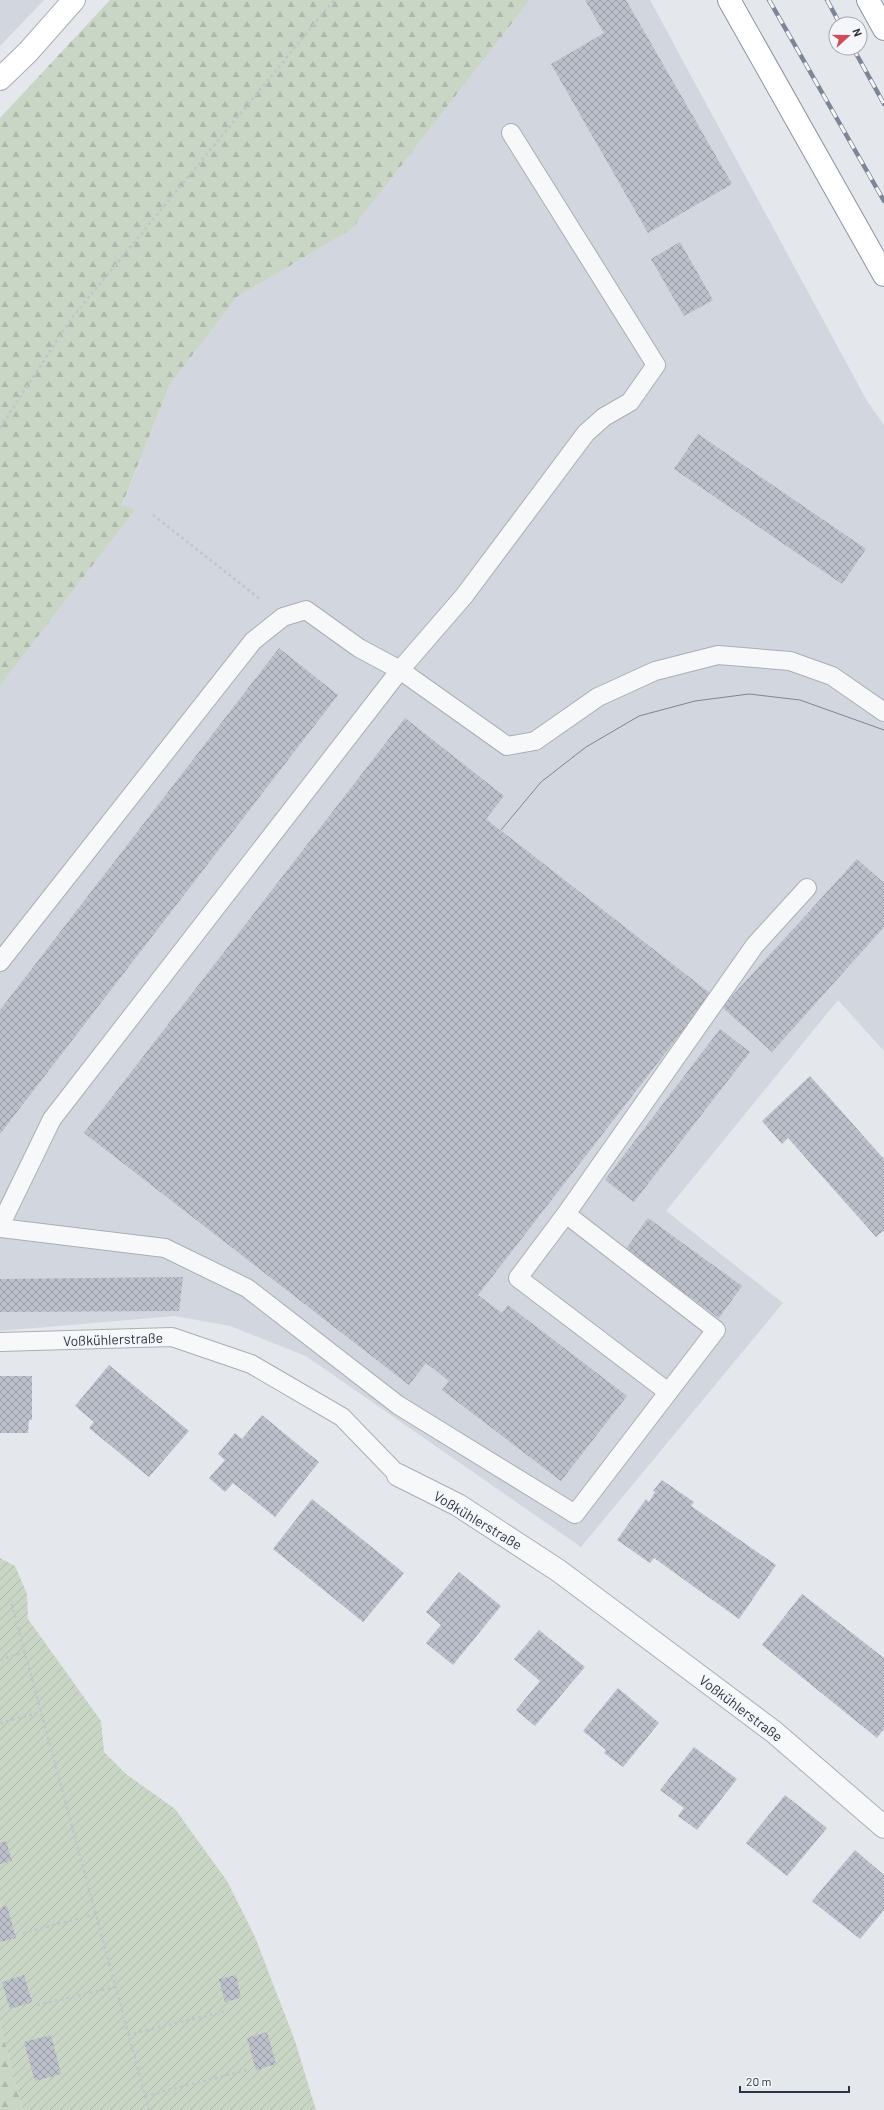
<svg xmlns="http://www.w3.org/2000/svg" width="884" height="2110" font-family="Barlow,sans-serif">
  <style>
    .built { fill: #d2d6de }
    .forest { fill: url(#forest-firs) }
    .garden { fill: url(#garden-furrows) }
    .building { fill: url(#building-cross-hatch) }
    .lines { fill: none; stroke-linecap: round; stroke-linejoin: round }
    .lane-casing { stroke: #a9aeb7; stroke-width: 20 }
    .street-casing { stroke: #a9aeb7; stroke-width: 24 }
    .secondary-casing { stroke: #a9aeb7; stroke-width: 24 }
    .highway-casing { stroke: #8b94a3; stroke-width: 24 }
    .path { stroke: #c2c5cb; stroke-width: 2.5; stroke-dasharray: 3 3; stroke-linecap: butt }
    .lane { stroke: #f7f8fa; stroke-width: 18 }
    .street { stroke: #f7f8fa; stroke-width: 22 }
    .secondary { stroke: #fff; stroke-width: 22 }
    .highway { stroke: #fff; stroke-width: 22 }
    .tram { stroke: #7d8696; stroke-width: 1 }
    .rail-casing { stroke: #7d8696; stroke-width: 4.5 }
    .rail { stroke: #f4f6f9; stroke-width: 3; stroke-dasharray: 9; stroke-linecap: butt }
    .labels { text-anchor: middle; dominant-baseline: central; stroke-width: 4; stroke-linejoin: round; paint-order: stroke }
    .street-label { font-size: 14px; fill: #2b3445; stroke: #f4f6f9 }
  </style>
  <defs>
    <pattern id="forest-firs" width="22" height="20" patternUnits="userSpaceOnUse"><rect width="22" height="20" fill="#c9d6c5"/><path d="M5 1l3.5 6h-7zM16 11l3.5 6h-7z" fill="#adb8ab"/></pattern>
    <pattern id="garden-furrows" width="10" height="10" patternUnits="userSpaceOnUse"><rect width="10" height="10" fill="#c9d6c5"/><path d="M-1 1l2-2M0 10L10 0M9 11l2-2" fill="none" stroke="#adb8ab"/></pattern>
    <pattern id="building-cross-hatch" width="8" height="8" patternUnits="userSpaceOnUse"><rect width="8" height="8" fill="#bbc0ca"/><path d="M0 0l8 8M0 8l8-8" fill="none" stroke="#989da6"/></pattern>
  </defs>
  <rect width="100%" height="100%" fill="#e4e7ec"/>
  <g class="built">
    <polygon points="0,0 44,0 0,46"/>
    <polygon points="530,0 650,0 867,401 884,425 884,1051 838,1000 666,1211 783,1303 581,1547 306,1356 230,1326 175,1316 0,1331 0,686 135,510 122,506 170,384 237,297 352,229"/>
  </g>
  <g class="forest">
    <polygon points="110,0 530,0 352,229 237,297 170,384 122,505 135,510 0,686 0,118"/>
    <polygon points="0,2024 23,2110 0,2110"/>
  </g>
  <polygon class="garden" points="0,1558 15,1566 27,1594 28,1619 101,1721 104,1752 126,1774 175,1809 227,1881 255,1937 295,2041 316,2110 23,2110 0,2024"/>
  <g class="building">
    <polygon points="585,0 626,0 732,184 648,233 551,64 604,33"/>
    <polygon points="680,242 713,300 684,316 651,259"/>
    <polygon points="698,434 866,549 842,584 674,469"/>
    <polygon points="279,648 338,695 0,1134 0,1010"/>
    <polygon points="405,718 504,796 486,819 711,994 478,1295 502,1313 508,1305 627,1396 561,1481 442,1390 449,1381 426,1363 409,1385 84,1133"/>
    <polygon points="857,859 884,883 884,927 772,1052 722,1007"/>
    <polygon points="720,1029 750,1052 634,1202 605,1180"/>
    <polygon points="810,1076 884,1159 884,1233 883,1231 876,1237 788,1138 782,1144 762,1121"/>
    <polygon points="648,1218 742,1286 719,1318 625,1250"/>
    <polygon points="183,1277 179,1311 0,1312 0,1279"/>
    <polygon points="109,1365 189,1431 149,1477 89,1428 94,1422 75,1406"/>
    <polygon points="0,1376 32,1376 32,1420 29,1420 28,1433 0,1433"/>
    <polygon points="262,1415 319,1462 275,1517 233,1483 225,1492 209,1478 225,1460 218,1454 235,1433 242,1439"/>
    <polygon points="662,1480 694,1502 691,1506 776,1565 739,1619 654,1558 650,1563 617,1540 646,1499 649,1502 655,1492 653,1491"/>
    <polygon points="312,1499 404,1573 363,1622 273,1549"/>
    <polygon points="459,1572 501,1606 453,1665 426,1643 441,1625 426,1612"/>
    <polygon points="802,1594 884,1658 884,1729 877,1738 762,1645"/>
    <polygon points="539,1630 585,1667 535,1726 516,1710 540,1681 514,1659"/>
    <polygon points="618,1688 659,1723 623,1767 604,1753 606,1750 583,1731"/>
    <polygon points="694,1747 737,1779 697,1830 678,1816 684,1808 660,1790"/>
    <polygon points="785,1795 827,1828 787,1876 746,1843"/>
    <polygon points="6,1841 12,1861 0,1864 0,1843"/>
    <polygon points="855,1850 884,1875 884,1910 860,1939 812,1901"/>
    <polygon points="7,1906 16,1938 0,1942 0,1908"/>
    <polygon points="24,1975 32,2002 10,2009 2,1982"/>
    <polygon points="236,1975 241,1998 225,2002 219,1979"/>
    <polygon points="267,2032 276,2064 256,2070 247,2038"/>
    <polygon points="51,2035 61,2074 35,2081 24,2042"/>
  </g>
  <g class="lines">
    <g class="lane-casing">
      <g id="lane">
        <polyline points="0,962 253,641 283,617 306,610 359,648 400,670 507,746 535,741 598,697 655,671 718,655 790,661 832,676 884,712"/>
        <polyline points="0,1226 52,1119 400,670 464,596 586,433 604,417 630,402 656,365 511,133"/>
        <polyline points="0,1228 165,1248 247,1288 398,1405 575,1514 716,1330 566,1214"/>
        <polyline points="0,1342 172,1337 251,1364 342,1417 398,1475"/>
        <polyline points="668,1392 518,1278 566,1214 755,945 807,888"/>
      </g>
    </g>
    <g class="street-casing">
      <polyline id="street" points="398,1475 458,1505 559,1571 774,1732 884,1827"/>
    </g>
    <g class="secondary-casing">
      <polyline id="secondary" points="0,79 28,52 74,0"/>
    </g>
    <g class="highway-casing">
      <g id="highway">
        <polyline points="729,0 884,275"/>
        <polyline points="868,0 884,29"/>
      </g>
    </g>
    <g class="path">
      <polyline points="0,428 71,319 334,0"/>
      <polyline points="153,515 260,599"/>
      <polyline points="10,1598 149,2110"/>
      <polyline points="0,1660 25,1652"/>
      <polyline points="0,1723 41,1712"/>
      <polyline points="23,1933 96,1914"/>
      <polyline points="37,2005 115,1987"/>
      <polyline points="128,2035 226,2011"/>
      <polyline points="145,2096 247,2070"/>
    </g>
    <use href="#lane" class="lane"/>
    <use href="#street" class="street"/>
    <use href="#secondary" class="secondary"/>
    <use href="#highway" class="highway"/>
    <polyline class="tram" points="501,830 541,782 586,747 639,716 695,701 749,694 800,700 884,730"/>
    <g class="rail-casing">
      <g id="rail">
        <polyline points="769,0 884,201"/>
        <polyline points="827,0 840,24"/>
        <polyline points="853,48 884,104"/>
      </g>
    </g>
    <use href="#rail" class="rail"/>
  </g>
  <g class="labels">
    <g class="street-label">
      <text transform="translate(113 1339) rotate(-2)">Voßkühlerstraße</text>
      <text transform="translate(478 1520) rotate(31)">Voßkühlerstraße</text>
      <text transform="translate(741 1708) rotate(37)">Voßkühlerstraße</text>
    </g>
  </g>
  <g transform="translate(848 36) rotate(69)"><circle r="19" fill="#f4f6f9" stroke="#a4a8b1"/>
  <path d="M0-3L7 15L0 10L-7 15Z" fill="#d1495b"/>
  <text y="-6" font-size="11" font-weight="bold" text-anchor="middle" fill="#2b3445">N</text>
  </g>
  <path d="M740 2086v6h109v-6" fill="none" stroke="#2b3445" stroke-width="2"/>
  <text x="746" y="2086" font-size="12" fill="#2b3445" stroke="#f4f6f9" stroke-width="3" paint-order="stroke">20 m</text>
</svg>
